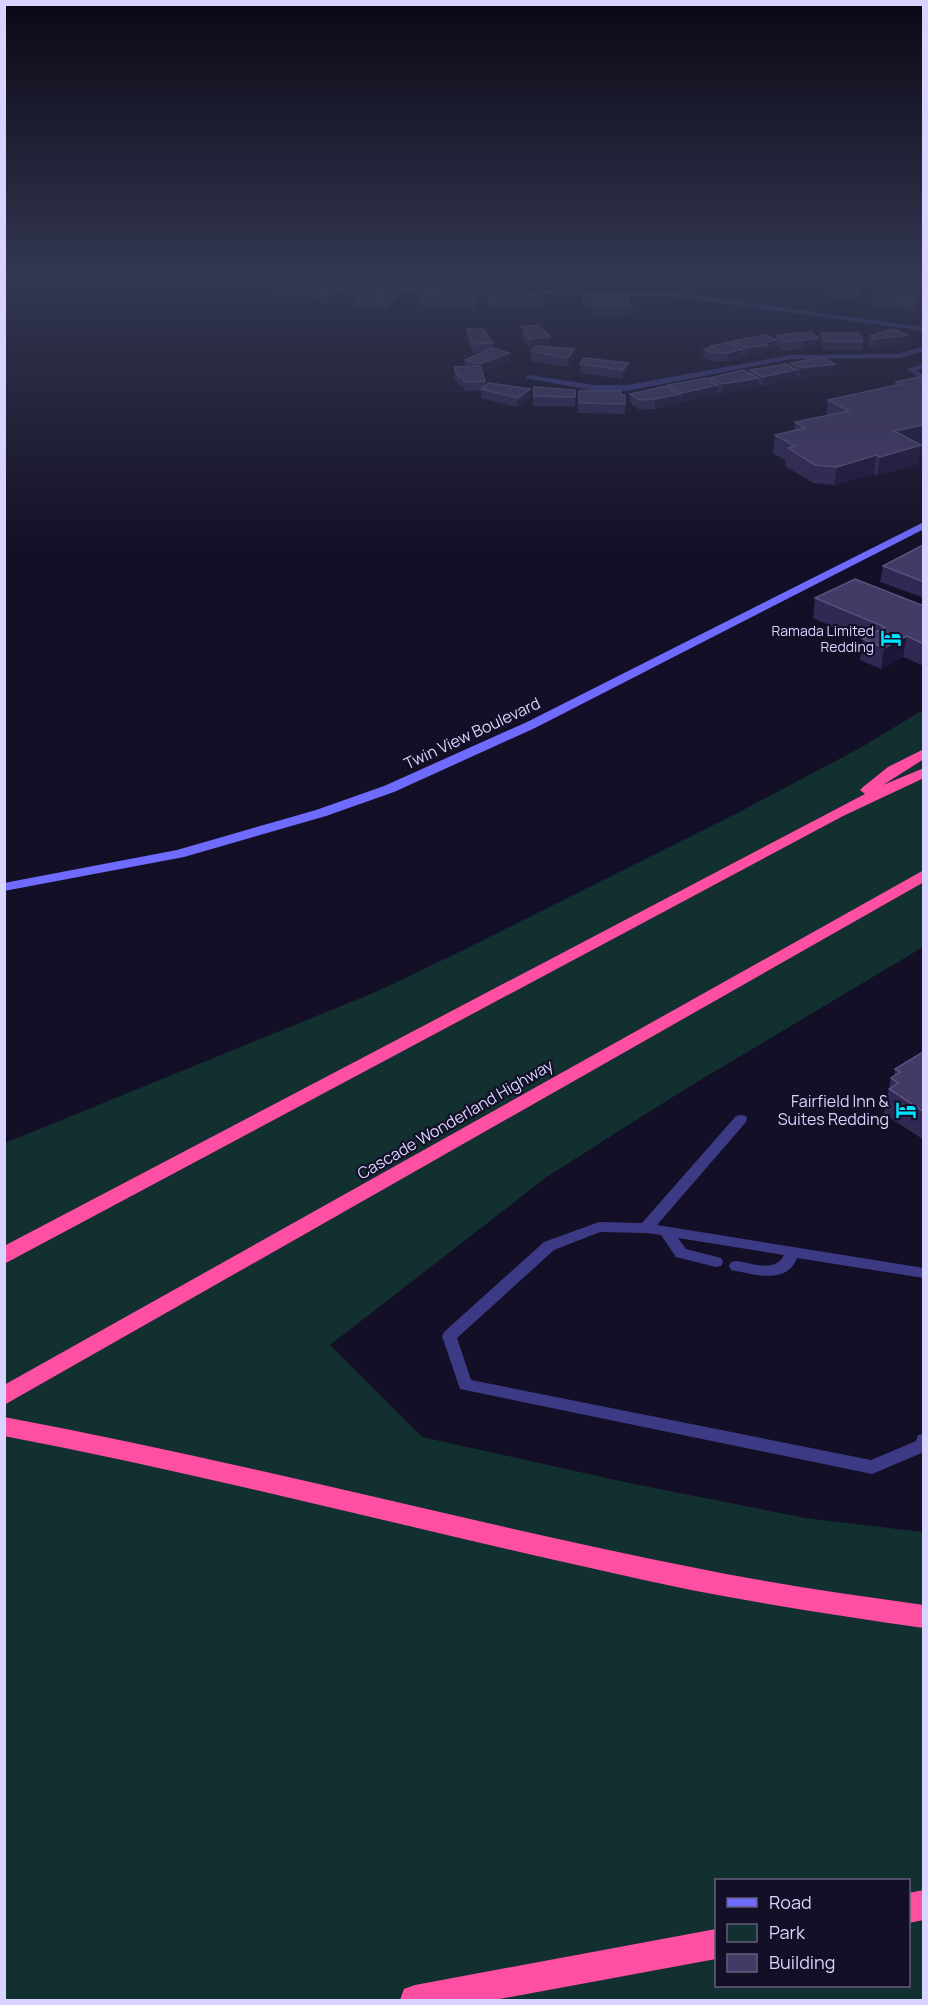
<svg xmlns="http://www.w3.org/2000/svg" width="928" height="2005" font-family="Manrope,sans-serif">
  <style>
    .green { fill: #12302f; fill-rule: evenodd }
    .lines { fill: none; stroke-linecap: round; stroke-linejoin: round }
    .lane { fill: #3d3a85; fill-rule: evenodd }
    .street { fill: #3d3a85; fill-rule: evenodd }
    .secondary { fill: #6f6bff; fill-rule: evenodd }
    .highway { fill: #ff4fa3; fill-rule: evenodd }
    .wall { fill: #312854 }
    .shaded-wall { fill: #1d163a }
    .building { fill: #433a66; stroke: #5a527e; stroke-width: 1.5 }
    .labels { text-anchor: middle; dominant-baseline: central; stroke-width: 4.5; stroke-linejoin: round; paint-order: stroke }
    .far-poi-label { font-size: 14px; fill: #d9d4ff; stroke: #130f26; text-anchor: end }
    .street-label { font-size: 16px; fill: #d9d4ff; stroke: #130f26 }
    .poi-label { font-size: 16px; fill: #d9d4ff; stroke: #130f26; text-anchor: end }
  </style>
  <rect width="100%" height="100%" fill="#130f26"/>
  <path class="green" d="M923,710V947L687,1088L548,1176L330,1345L422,1437L629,1483L805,1518L923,1532V2000H5V1143L378,991L453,955L743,810L860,748ZM716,1880H908V1986H716Z"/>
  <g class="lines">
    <g class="lane">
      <polygon points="924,364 924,368 915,370 924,375 924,380 906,369"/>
      <path d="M741,1115L746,1116L747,1119L746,1122L657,1225L924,1268V1278L797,1258C787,1284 757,1275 736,1271L731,1270L729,1266L731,1262L736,1261C751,1263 776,1273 784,1255L678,1238L686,1249L721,1258L723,1262L721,1266L716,1267L676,1257L661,1235L646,1233L600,1232L554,1250L457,1338L471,1380L871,1460L916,1441L918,1435L924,1434V1452L872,1474L460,1389L442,1336L444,1332L544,1242L599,1222L642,1223L736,1116Z"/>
    </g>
    <g class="street">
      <polygon points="317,275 332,275 410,288 679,293 924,327 924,331 679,297 410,292"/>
      <polygon points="924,284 924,288 891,291 887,289"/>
      <polygon points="924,346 924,351 899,358 791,359 627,391 595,391 525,378 529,375 595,385 627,385 791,355 898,354"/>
    </g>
    <polygon class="secondary" points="924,522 924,529 535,728 394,792 326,816 184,857 4,891 4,883 177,850 316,810 384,786 527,722"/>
    <g class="highway">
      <polygon points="924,749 924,759 883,785 924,768 924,778 843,816 4,1264 4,1246 865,794 860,790 863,787 888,767"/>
      <polygon points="924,870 924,882 4,1405 4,1385"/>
      <path d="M4,1417C235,1460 461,1521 691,1567C768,1583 846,1594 924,1605V1628C846,1617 768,1605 691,1590C461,1542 235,1480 4,1436Z"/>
      <polygon points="924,1890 924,1920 908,1923 908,1893"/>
      <polygon points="716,1929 716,1959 494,2000 400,2000 404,1989 415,1985"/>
    </g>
  </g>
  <g class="wall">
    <polygon points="197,275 223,275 218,278"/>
    <polygon points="228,275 275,275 313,278 313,285 350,294 326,304 318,303 318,299 305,297 305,290 292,295 265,288 265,281 250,286 228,278"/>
    <polygon points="406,275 444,275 439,279"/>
    <polygon points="815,275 861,275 860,278 857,284 859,291 858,300 831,299 829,285 830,281 814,279"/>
    <polygon points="385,288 385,293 397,295 397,303 388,310 355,307 355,298"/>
    <polygon points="475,293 475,309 421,308 421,300"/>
    <polygon points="487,294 542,301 542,309 488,309"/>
    <polygon points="582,294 632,307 631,315 592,316 590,308 584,308 582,303"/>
    <polygon points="917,295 914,311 871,307 872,299"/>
    <polygon points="522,327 550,346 544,346 574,358 568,367 531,361 531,351 534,348 531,348 524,343 524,338 522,336"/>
    <polygon points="467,329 493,343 493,348 509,353 509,362 482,372 485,381 485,386 530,389 530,398 517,407 481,398 481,390 465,391 462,385 458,385 454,377 454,367 465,367 465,360 482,352 473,353 467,338"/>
    <polygon points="812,332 817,347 803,349 782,351 776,344 775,349 766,351 766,354 745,357 741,355 741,358 727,362 710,361 703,358 704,349 711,347 711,346 732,344 733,341 775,340 776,335"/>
    <polygon points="821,333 863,341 862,350 824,350 820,341"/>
    <polygon points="870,336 905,344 874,348 869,345"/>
    <polygon points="584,358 628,372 622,379 580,373 580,364"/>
    <polygon points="791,363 834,374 799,378 796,375 795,379 762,386 757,384 757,387 721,393 718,392 717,394 681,402 680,401 680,404 655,409 640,410 630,403 630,394 668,387 668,385 710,380 710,378 749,373 750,370 790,367"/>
    <polygon points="924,376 917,443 921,445 918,464 877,476 874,474 834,485 813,483 785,466 786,461 773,453 775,435 794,430 795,422 826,416 828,400 896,385 896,382"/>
    <polygon points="534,387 575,390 575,406 533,406"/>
    <polygon points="579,391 621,395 625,404 625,414 578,413"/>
    <polygon points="923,545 924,598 880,582 883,566"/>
    <polygon points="815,598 924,606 924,666 903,657 881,669 860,660 863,640 813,618"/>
    <polygon points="924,1052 924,1140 884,1114 891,1078 894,1076 895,1069"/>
  </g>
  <g class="shaded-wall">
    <polygon points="258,275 275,275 275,278 264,280 265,281 250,286 249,277"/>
    <polygon points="858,275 861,275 860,278 857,284"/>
    <polygon points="313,278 313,286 305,288 305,290 292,295 292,286"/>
    <polygon points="350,285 350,294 326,304 325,296"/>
    <polygon points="397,295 397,303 388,310 388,302"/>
    <polygon points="907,335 905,344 874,348 875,339"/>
    <polygon points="550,337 550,346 531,348 531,339"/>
    <polygon points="818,338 817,347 803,349 804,340"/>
    <polygon points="776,340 775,349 766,351 766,354 745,357 746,348"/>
    <polygon points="574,349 574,358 568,367 568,358"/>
    <polygon points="742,349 741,358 727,362 728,353"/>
    <polygon points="509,353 509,362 479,373 479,364"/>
    <polygon points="628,363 628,372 622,379 623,370"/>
    <polygon points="835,364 834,374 799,378 800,368"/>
    <polygon points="796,370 795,379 762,386 763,377"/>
    <polygon points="758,378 757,387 721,393 722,384"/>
    <polygon points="718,385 717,394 681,402 682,393"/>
    <polygon points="530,389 530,398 517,407 518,398"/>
    <polygon points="680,394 680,404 655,409 655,399"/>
    <polygon points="924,425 924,442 891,449 894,431"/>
    <polygon points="921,445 918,464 877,476 880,457"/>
    <polygon points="876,455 874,474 834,485 837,467"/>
    <polygon points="907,636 903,657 881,669 884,648"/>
  </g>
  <g class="building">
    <polygon points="242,275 258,275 249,277"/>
    <polygon points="277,275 299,275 313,278 292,286 264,280"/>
    <polygon points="830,276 856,277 859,291 832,290"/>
    <polygon points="318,282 350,285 325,296 318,294 322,292 305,288"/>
    <polygon points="369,287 385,288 380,293 397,295 388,302 355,298"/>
    <polygon points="874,291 917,295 915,303 872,299"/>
    <polygon points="422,293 475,293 475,300 421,300"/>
    <polygon points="487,294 542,294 542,301 488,301"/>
    <polygon points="582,294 627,296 632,307 593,307 590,299 584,300"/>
    <polygon points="538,325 550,337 531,339 524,334 527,332 522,327"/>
    <polygon points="467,329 483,329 493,343 473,344"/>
    <polygon points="894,329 907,335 875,339 870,336"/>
    <polygon points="812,332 818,338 804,340 783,342 776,335"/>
    <polygon points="821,333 859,333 863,341 825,341"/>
    <polygon points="765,335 776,340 764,343 767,345 746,348 733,341"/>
    <polygon points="730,342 742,349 728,353 711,352 704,349 713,347 711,346"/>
    <polygon points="536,346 574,349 568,358 531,351"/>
    <polygon points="492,348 509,353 479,364 465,360"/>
    <polygon points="822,357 835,364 800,368 791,363"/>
    <polygon points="584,358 628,363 623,370 580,364"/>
    <polygon points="786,364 796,370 763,377 750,370"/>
    <polygon points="480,366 485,381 465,382 462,376 458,376 454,367"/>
    <polygon points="743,370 758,378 722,384 710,378"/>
    <polygon points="924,376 924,425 894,431 921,445 880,457 876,455 837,467 815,465 788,448 795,446 775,435 805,428 795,422 849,411 828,400 901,384 896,382"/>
    <polygon points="706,378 718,385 682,393 668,385"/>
    <polygon points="489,383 530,389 518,398 481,389"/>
    <polygon points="666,386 680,394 655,399 640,400 630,394"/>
    <polygon points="534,387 575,390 575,397 534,396"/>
    <polygon points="579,391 621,391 621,395 625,395 625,404 579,403"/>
    <polygon points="923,545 924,582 883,566"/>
    <polygon points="855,579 924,606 924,644 907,636 884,648 863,639 885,627 815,598"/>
    <polygon points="923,1052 924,1052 924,1112 889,1089 898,1083 891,1078 900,1072 895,1069"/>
  </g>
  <linearGradient id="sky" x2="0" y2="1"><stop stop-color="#0a0815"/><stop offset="0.5" stop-color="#333752"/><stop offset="1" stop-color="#333752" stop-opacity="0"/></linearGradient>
  <rect width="928" height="555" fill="url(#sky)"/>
  <defs>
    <g id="hotel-bare" transform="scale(1.62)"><path d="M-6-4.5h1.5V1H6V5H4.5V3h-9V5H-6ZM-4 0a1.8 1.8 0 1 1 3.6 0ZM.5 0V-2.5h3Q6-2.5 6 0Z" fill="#00e5ff" stroke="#130f26" stroke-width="2.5" paint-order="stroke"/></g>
  </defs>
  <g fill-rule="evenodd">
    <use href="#hotel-bare" x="891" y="638"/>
    <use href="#hotel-bare" x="906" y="1110"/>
  </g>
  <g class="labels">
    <g class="far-poi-label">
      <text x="874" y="630">Ramada Limited<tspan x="874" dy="16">Redding</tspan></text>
    </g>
    <g class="street-label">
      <text transform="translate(472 733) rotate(-25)">Twin View Boulevard</text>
      <text transform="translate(455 1119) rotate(-30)">Cascade Wonderland Highway</text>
    </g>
    <g class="poi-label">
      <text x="889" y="1101">Fairfield Inn &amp;<tspan x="889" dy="18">Suites Redding</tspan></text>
    </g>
  </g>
  <rect width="928" height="2005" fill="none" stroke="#d9d4ff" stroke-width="12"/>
  <rect x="715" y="1879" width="195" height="108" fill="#130f26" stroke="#625e7d" stroke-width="1.5"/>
  <rect x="727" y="1898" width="30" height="9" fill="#6f6bff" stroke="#625e7d" stroke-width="1.5"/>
  <text x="769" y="1909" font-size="18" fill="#d9d4ff">Road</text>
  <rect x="727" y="1924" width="30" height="18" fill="#12302f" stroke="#625e7d" stroke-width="1.5"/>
  <text x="769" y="1939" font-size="18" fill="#d9d4ff">Park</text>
  <rect x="727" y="1954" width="30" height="18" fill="#433a66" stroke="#625e7d" stroke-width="1.5"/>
  <text x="769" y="1969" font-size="18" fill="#d9d4ff">Building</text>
</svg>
